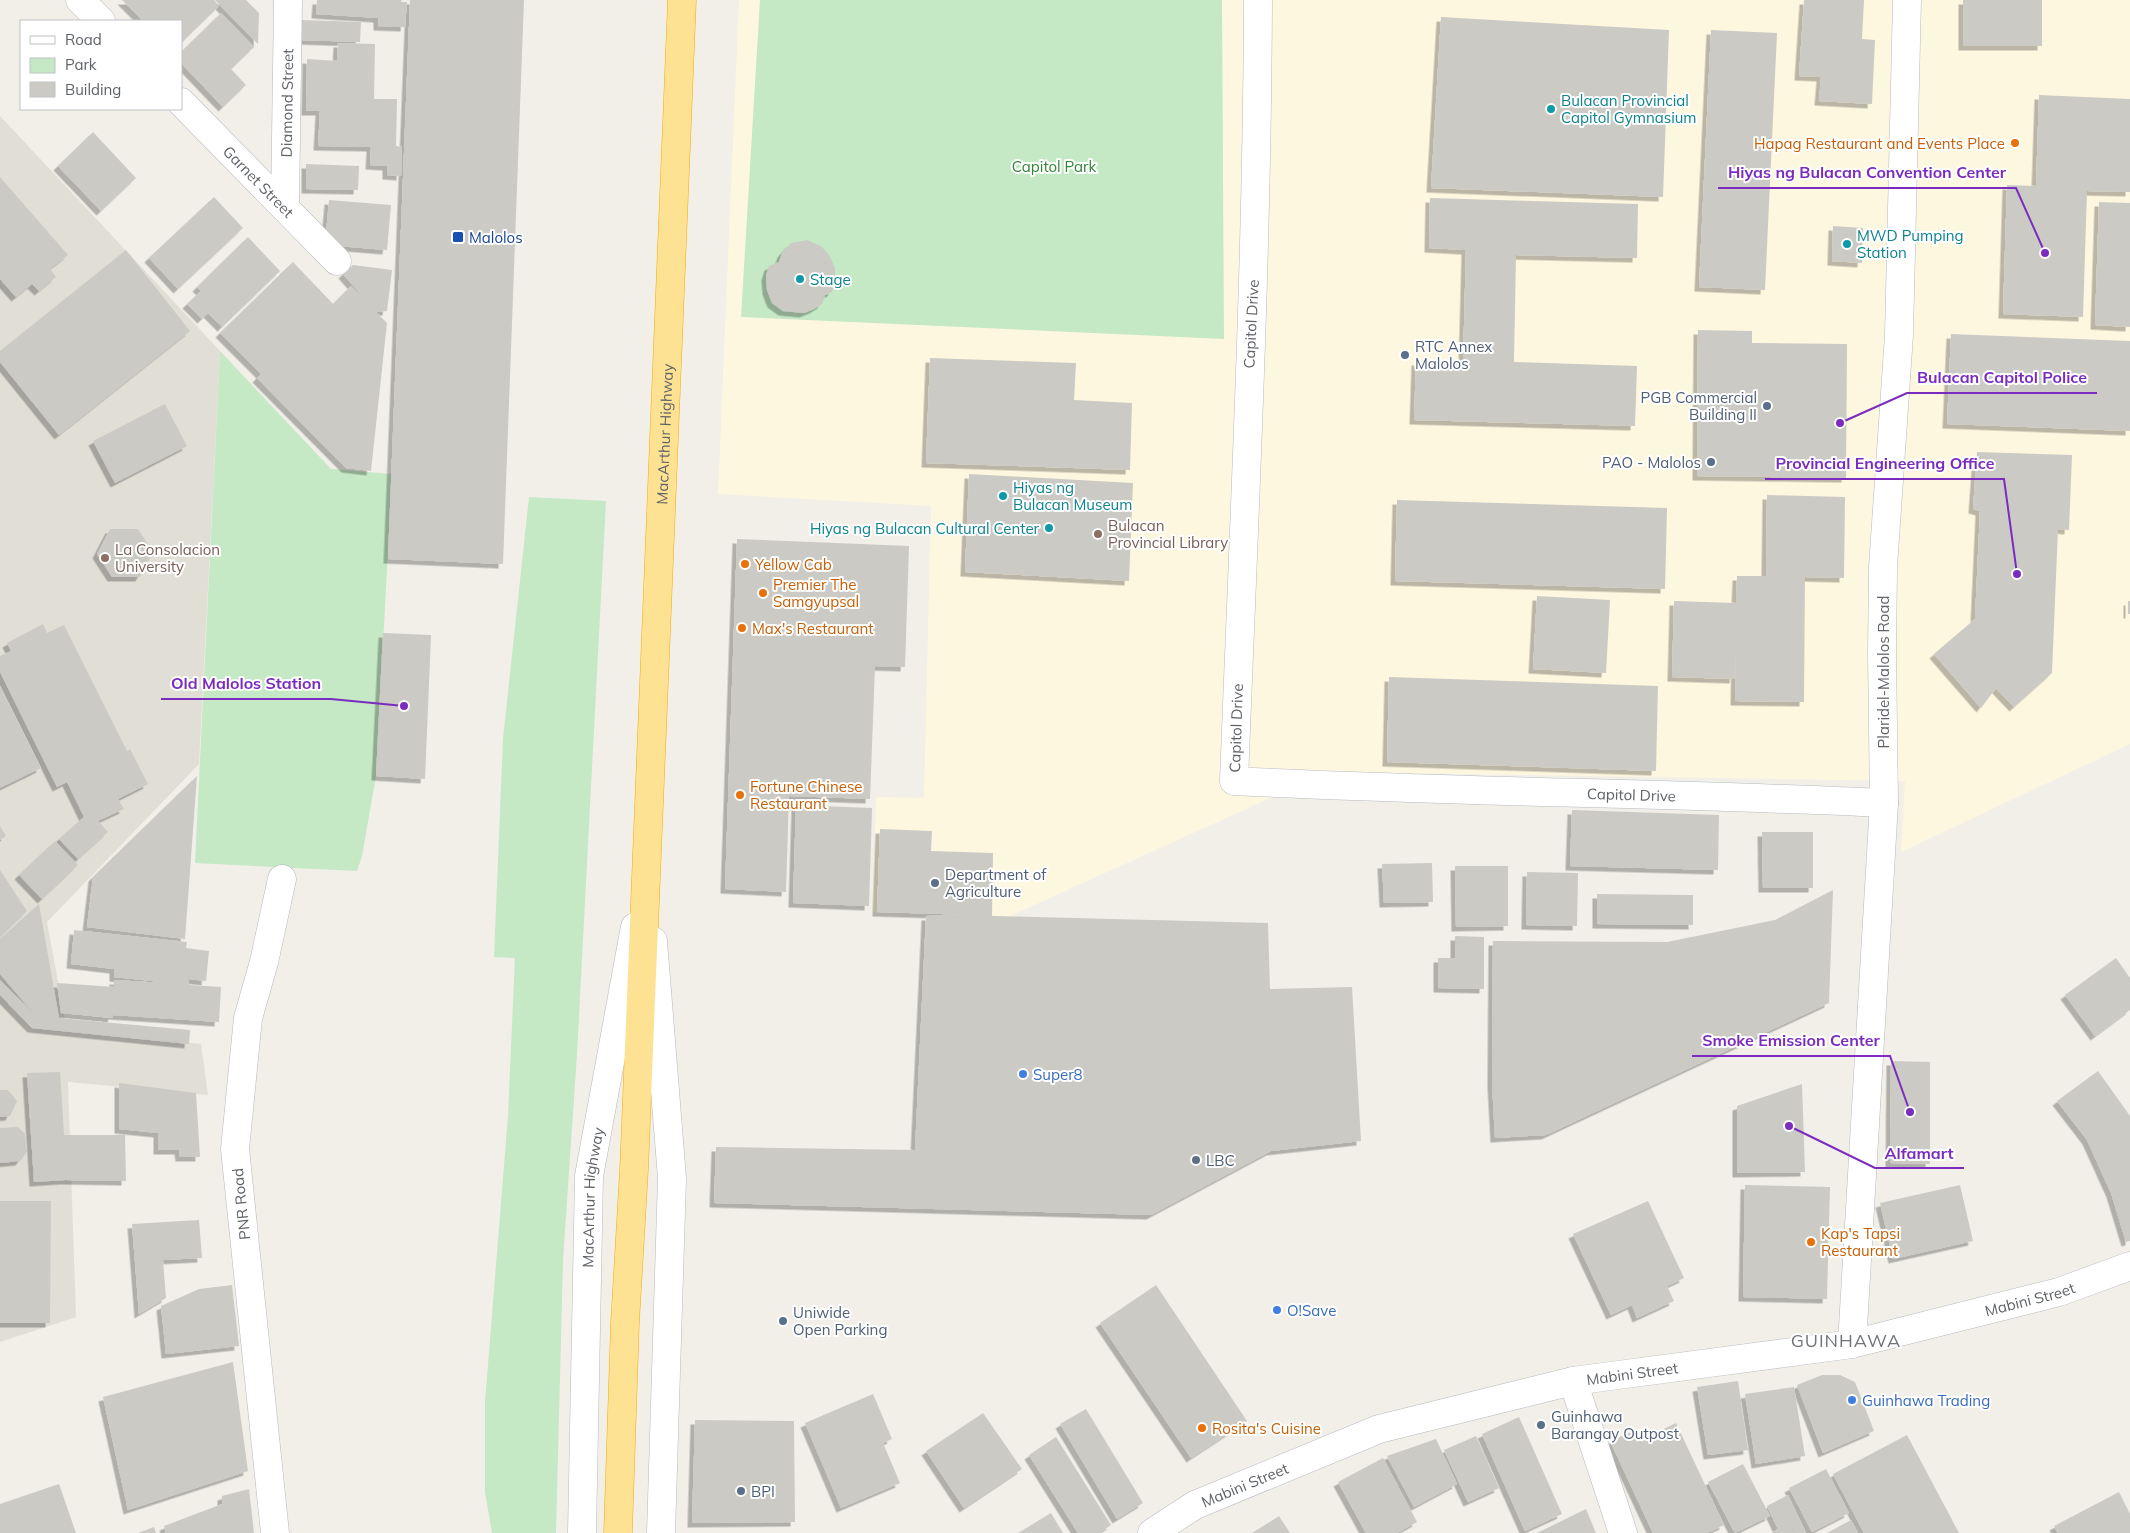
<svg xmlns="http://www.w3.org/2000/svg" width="2130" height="1533" font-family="Mulish,sans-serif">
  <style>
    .commercial { fill: #fef7e0 }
    .education { fill: #e1ded6 }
    .green { fill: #c5e8c5 }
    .building { fill: #cccac5; filter: url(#shadow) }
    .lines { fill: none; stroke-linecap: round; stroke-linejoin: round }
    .street-casing { stroke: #b5b8bc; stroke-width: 29 }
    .secondary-casing { stroke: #b6babf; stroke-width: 29 }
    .highway-casing { stroke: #f9ab00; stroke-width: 29 }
    .street { stroke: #fff; stroke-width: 28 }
    .secondary { stroke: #fff; stroke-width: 28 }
    .highway { stroke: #fde293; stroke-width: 28 }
    .culture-dot { fill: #0f9aa8; stroke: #fff; stroke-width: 2 }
    .food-dot { fill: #e8710a; stroke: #fff; stroke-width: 2 }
    .transit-dot { fill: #1a4fb4; stroke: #fff; stroke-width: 2 }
    .service-dot { fill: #5c6f8a; stroke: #fff; stroke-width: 2 }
    .education-dot { fill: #8d6e63; stroke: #fff; stroke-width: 2 }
    .shop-dot { fill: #3f7fe0; stroke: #fff; stroke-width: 2 }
    .labels { text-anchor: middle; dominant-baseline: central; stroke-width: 4; stroke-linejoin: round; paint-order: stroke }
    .culture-label { font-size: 15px; fill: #0d838f; stroke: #fff; text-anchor: start }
    .street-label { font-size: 15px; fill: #5f6368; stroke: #fff }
    .food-label { font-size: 15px; fill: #c56008; stroke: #fff; text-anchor: start }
    .park-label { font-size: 15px; fill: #348238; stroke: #fff }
    .transit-label { font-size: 15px; fill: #164399; stroke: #fff; text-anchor: start }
    .service-label { font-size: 15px; fill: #4e5e75; stroke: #fff; text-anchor: start }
    .education-label { font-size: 15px; fill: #785e54; stroke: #fff; text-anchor: start }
    .shop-label { font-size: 15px; fill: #366cbe; stroke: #fff; text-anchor: start }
    .quarter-label { font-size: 18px; letter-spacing: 1px; fill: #70757a; stroke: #fff }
    .leader { fill: none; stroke: #7b2cbf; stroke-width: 2 }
    .callout-dot { fill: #7b2cbf; stroke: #fff; stroke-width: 2 }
    .callout-label { font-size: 16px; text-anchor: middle; font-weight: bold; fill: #7b2cbf; stroke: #fff; stroke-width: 4; stroke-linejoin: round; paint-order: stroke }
  </style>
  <defs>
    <filter id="shadow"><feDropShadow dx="-4.5" dy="4.5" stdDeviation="0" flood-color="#0004"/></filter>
  </defs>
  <rect width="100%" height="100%" fill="#f1efe8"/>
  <polygon class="commercial" points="739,0 2130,0 2130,744 1901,852 1905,781 1328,772 1010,916 873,912 876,797 924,798 931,506 718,494"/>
  <polygon class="education" points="0,116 220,351 199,764 47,922 67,1031 201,1044 208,1095 68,1082 76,1317 0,1342"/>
  <g class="green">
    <polygon points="760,0 1222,0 1224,339 741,317"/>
    <polygon points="220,351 331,469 392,474 376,776 362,856 357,871 195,863"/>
    <polygon points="529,497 606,501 577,1054 563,1260 556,1533 492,1533 485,1492 485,1402 508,1116 515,958 494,957 503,739"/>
  </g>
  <g class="building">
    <polygon points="122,0 214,0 219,6 181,43 181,21 143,21"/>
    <polygon points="215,0 246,0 259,13 258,44"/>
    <polygon points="317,0 402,0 401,2 407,2 405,27 378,26 378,18 316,14"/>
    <polygon points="410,0 524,0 503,564 388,559"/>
    <polygon points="1804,0 1864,0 1862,39 1875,40 1872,104 1819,101 1821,77 1799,76"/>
    <rect x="1963" y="0" width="79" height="46"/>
    <polygon points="221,13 254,47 231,69 246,85 223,107 181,63 181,52"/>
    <polygon points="1441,17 1669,30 1663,197 1431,188"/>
    <polygon points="301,20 361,22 360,42 300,40"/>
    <polygon points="1711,30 1777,33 1765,290 1699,287"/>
    <polygon points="338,43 375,44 374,99 397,99 396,146 402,147 401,176 387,175 387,166 370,165 371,147 318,146 320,111 306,111 307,59 337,61"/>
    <polygon points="2039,95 2130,99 2130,192 2087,191 2083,317 2003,314 2007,185 2036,186"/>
    <polygon points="93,132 136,178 101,211 58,166"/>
    <polygon points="306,164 359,166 358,190 306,189"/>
    <polygon points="0,177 68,255 50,269 56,277 39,291 32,284 16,297 0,279"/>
    <polygon points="214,197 243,228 178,289 149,258"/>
    <polygon points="1430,198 1638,204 1637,258 1516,255 1514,362 1637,366 1635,426 1414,420 1416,361 1463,363 1466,250 1429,248"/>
    <polygon points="329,200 391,205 387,250 325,245"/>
    <polygon points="2099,202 2130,203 2130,327 2095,325"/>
    <polygon points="1833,226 1863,228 1862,263 1832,261"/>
    <polygon points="248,237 280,271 222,327 208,313 202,319 187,304 201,291 197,287"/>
    <polygon points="807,240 821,246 829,255 835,268 835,281 832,292 825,295 822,304 814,309 804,313 783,311 772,303 767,290 766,276 769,266 779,262 782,253 791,243"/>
    <polygon points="126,250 190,331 59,435 0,362 0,351"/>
    <polygon points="293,262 333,304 351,286 370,305 343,274 353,265 392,270 387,311 376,312 387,323 371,471 346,468 257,378 261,374 220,333"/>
    <polygon points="1698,330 1752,331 1752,343 1847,344 1846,478 1697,476"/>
    <polygon points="1951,334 2130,341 2130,431 1947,424"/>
    <polygon points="930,358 1076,363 1074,400 1132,403 1130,470 926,463"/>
    <polygon points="165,404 187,446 115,483 93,441"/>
    <polygon points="1977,452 2072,455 2069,530 2058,529 2052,673 2014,707 1996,688 1981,708 1934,654 1975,619 1980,511 1973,509"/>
    <polygon points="969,474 1133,483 1129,581 965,572"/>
    <polygon points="1767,495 1845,497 1844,578 1805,577 1804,702 1735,701 1736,652 1734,679 1672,677 1674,601 1736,603 1737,576 1766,576"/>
    <polygon points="1397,500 1667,508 1665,589 1395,581"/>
    <polygon points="110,529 138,529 153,552 140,577 112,577 97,554"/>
    <polygon points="737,539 909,546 905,667 875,666 870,799 789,796 786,892 725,889"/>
    <polygon points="1537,596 1610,600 1606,673 1533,669"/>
    <rect x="2128" y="601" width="2" height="13"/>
    <polygon points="43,624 47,633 64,625 127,751 130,749 148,784 118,799 124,809 98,821 108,832 78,859 59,839 84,817 67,782 57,787 0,672 0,656 11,651 7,643"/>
    <polygon points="383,633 431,635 425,779 376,776"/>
    <polygon points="1389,677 1658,686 1656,771 1387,762"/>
    <polygon points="0,687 41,768 0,788"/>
    <polygon points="197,776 185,939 87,927 93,877"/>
    <polygon points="796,805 872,808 869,906 793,903"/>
    <polygon points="1572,810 1719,815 1718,870 1570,866"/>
    <polygon points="0,826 6,836 0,840"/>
    <polygon points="880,829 932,831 931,851 993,853 992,916 1268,923 1270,989 1352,987 1361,1141 1271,1151 1151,1215 714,1203 716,1147 915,1150 926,916 973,915 877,912"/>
    <polygon points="1762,832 1813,832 1813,888 1763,888"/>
    <polygon points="55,841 78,865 42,899 19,875"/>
    <polygon points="1432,863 1433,902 1384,903 1382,864"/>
    <polygon points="1455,866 1508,866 1508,926 1456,927"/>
    <polygon points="0,870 27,911 0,937"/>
    <polygon points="1527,872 1578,873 1577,926 1526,925"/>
    <polygon points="1833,890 1829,1003 1546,1135 1495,1138 1492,1083 1493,941 1667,942 1775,920"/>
    <polygon points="1597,894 1693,895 1693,925 1597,924"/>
    <polygon points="39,904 59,1018 190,1030 189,1044 32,1028 0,995 0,980 34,1014 0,974 0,939"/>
    <polygon points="74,930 187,942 186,948 209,951 206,981 189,979 189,985 221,987 219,1022 113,1015 112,1018 61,1013 57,983 114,987 114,980 181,984 114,977 114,969 71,964"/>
    <polygon points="1455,936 1484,937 1484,989 1438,988 1438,958 1455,958"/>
    <polygon points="2116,958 2130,978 2130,1010 2095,1036 2065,995"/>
    <polygon points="1891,1061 1930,1062 1930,1164 1890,1163"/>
    <polygon points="2098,1071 2130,1116 2130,1241 2126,1242 2111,1193 2087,1140 2057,1101"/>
    <polygon points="60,1072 64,1135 125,1135 126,1181 65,1180 34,1182 27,1073"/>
    <polygon points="119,1083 196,1093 200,1157 180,1157 179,1150 158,1150 158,1133 119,1129"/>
    <polygon points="1802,1084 1805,1172 1737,1173 1737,1106"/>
    <polygon points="0,1090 8,1090 17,1101 10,1116 0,1117"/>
    <polygon points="18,1127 25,1134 27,1152 20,1161 0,1163 0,1128"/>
    <polygon points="1745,1185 1830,1187 1827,1299 1743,1297"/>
    <polygon points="1960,1185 1973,1241 1893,1259 1880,1203"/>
    <polygon points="0,1201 51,1201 50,1323 0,1323"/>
    <polygon points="1648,1201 1684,1278 1667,1286 1674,1301 1637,1318 1632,1305 1611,1315 1573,1234"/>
    <polygon points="199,1220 202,1258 163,1260 166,1298 139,1314 132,1224"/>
    <polygon points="232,1285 239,1346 166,1354 161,1306 199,1289"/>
    <polygon points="1156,1285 1247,1421 1191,1458 1100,1323"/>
    <polygon points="233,1362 248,1471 128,1510 103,1397"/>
    <polygon points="1822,1375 1840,1375 1855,1382 1874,1431 1823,1453 1797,1385"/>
    <polygon points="1738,1381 1748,1450 1708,1455 1697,1387"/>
    <polygon points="1794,1387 1805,1456 1756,1464 1745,1394"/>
    <polygon points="873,1394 892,1439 883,1443 900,1483 841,1508 805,1423"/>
    <polygon points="1086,1409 1143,1503 1117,1519 1060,1424"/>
    <polygon points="983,1413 1022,1469 964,1508 926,1451"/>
    <polygon points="1519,1417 1562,1514 1525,1531 1482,1434"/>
    <polygon points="695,1420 794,1421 795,1522 692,1523"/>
    <polygon points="1676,1423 1724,1525 1707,1533 1653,1533 1610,1441 1632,1432 1637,1442"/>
    <polygon points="1907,1435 1959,1533 1864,1533 1833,1474"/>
    <polygon points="1476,1436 1499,1488 1468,1502 1444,1450"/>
    <polygon points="1056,1437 1111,1525 1099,1533 1078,1533 1029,1455"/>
    <polygon points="1436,1439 1457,1484 1414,1507 1387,1456"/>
    <polygon points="1383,1458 1417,1522 1397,1533 1366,1533 1338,1482"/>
    <polygon points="1743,1464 1770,1516 1735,1533 1708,1482"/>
    <polygon points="1826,1469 1849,1513 1812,1532 1789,1488"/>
    <polygon points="59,1484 76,1533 0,1533 0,1504"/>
    <polygon points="249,1489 254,1533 166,1533 164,1526 222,1504 222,1496"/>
    <polygon points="2119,1492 2130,1514 2130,1533 2058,1533 2054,1526"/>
    <polygon points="1788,1495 1806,1533 1773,1532 1778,1529 1767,1506"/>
    <polygon points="1586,1509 1596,1533 1537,1533"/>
    <polygon points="1051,1513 1063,1533 1018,1533"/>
    <polygon points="1279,1516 1290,1533 1252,1533"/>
    <polygon points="1851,1520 1858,1533 1827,1533"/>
    <polygon points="154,1527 156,1533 138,1533"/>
  </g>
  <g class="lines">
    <g class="street-casing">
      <g id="street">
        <polyline points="80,0 101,21"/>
        <path id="s1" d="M181,102L337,261"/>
        <path id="s2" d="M285,207L288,0"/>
        <polyline points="1573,1381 1623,1533"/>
        <polyline points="275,1533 235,1149 248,1018 264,962 282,879"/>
      </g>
    </g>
    <g class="secondary-casing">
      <g id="secondary">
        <path id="s3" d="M1258,0C1257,261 1244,521 1234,781C1451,792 1668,793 1884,803"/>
        <polyline points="653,941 672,1178 661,1533"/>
        <polyline points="1852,1344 1884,803 1882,654 1883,567 1899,335 1907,0"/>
        <path id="s4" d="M582,1533L589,1176L635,927"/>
        <path id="s5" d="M1152,1533L1195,1505L1379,1429L1573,1381L1852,1344L2059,1292L2130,1266"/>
      </g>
    </g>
    <g class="highway-casing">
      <g id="highway">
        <path id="s6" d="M618,1533L625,1323L634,1170L682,0"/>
      </g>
    </g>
    <use href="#street" class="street"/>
    <use href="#secondary" class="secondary"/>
    <use href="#highway" class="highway"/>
  </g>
  <g class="culture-dot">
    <circle cx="1551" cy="109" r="5"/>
    <circle cx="1847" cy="244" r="5"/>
    <circle cx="800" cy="279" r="5"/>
    <circle cx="1003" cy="496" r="5"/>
    <circle cx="1049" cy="528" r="5"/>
  </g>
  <g class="food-dot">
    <circle cx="2015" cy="143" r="5"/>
    <circle cx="745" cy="564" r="5"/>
    <circle cx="763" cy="593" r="5"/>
    <circle cx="742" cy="628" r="5"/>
    <circle cx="740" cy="795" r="5"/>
    <circle cx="1811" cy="1242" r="5"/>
    <circle cx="1202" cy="1428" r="5"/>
  </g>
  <rect class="transit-dot" x="452" y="231" width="12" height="12" rx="2.5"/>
  <g class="service-dot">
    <circle cx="1405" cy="355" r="5"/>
    <circle cx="1767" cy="406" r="5"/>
    <circle cx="1711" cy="462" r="5"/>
    <circle cx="935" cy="883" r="5"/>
    <circle cx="1196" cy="1160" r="5"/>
    <circle cx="783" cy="1321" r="5"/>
    <circle cx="1541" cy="1425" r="5"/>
    <circle cx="741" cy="1491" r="5"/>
  </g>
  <g class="education-dot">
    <circle cx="1098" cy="534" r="5"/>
    <circle cx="105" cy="558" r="5"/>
  </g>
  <g class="shop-dot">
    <circle cx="1023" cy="1074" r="5"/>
    <circle cx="1277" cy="1310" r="5"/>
    <circle cx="1852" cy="1400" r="5"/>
  </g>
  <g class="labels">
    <g class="culture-label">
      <text x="1561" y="100">Bulacan Provincial<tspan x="1561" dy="17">Capitol Gymnasium</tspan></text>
      <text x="1857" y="235">MWD Pumping<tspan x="1857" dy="17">Station</tspan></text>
      <text x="810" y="279">Stage</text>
      <text x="1013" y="487">Hiyas ng<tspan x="1013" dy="17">Bulacan Museum</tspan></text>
      <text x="1039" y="528" text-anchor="end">Hiyas ng Bulacan Cultural Center</text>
    </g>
    <g class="street-label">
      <text stroke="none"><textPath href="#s2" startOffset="104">Diamond Street</textPath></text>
      <text stroke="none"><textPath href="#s1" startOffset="111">Garnet Street</textPath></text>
      <text transform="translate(1251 324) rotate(-87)">Capitol Drive</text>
      <text stroke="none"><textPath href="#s6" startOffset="1100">MacArthur Highway</textPath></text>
      <text transform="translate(1883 672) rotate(-90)">Plaridel-Malolos Road</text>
      <text transform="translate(1236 728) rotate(-88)">Capitol Drive</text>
      <text stroke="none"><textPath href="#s3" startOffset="1179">Capitol Drive</textPath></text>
      <text stroke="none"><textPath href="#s4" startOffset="336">MacArthur Highway</textPath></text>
      <text transform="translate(241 1204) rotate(-96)">PNR Road</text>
      <text stroke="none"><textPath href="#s5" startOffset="915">Mabini Street</textPath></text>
      <text stroke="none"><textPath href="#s5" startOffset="510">Mabini Street</textPath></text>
      <text stroke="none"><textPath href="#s5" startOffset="105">Mabini Street</textPath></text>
    </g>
    <g class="food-label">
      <text x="2005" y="143" text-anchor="end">Hapag Restaurant and Events Place</text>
      <text x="755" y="564">Yellow Cab</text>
      <text x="773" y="584">Premier The<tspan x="773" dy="17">Samgyupsal</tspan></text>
      <text x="752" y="628">Max's Restaurant</text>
      <text x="750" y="786">Fortune Chinese<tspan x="750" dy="17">Restaurant</tspan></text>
      <text x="1821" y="1233">Kap's Tapsi<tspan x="1821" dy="17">Restaurant</tspan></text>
      <text x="1212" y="1428">Rosita's Cuisine</text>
    </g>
    <g class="park-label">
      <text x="1054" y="166">Capitol Park</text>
    </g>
    <g class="transit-label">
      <text x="469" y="237">Malolos</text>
    </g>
    <g class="service-label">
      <text x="1415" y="346">RTC Annex<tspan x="1415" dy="17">Malolos</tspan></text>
      <text x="1757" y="397" text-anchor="end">PGB Commercial<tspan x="1757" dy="17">Building II</tspan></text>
      <text x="1701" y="462" text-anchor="end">PAO - Malolos</text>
      <text x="945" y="874">Department of<tspan x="945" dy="17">Agriculture</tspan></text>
      <text x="1206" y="1160">LBC</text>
      <text x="793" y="1312">Uniwide<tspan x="793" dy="17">Open Parking</tspan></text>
      <text x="1551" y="1416">Guinhawa<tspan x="1551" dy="17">Barangay Outpost</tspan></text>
      <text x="751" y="1491">BPI</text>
    </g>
    <g class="education-label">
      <text x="1108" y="525">Bulacan<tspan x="1108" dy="17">Provincial Library</tspan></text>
      <text x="115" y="549">La Consolacion<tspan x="115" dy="17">University</tspan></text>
    </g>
    <g class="shop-label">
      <text x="1033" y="1074">Super8</text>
      <text x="1287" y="1310">O!Save</text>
      <text x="1862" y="1400">Guinhawa Trading</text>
    </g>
    <g class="quarter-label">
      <text x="1846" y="1340">GUINHAWA</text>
    </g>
  </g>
  <path class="leader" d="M2045 253L2016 188H1718M1840 423L1907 393H2097M2017 574L2004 479H1765M404 706L331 699H161M1910 1112L1890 1056H1692M1789 1126L1875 1168H1964"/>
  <g class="callout-dot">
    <circle cx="2045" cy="253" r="5"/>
    <circle cx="1840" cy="423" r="5"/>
    <circle cx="2017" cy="574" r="5"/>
    <circle cx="404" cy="706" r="5"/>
    <circle cx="1910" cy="1112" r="5"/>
    <circle cx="1789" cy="1126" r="5"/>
  </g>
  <g class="callout-label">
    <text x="1867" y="178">Hiyas ng Bulacan Convention Center</text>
    <text x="2002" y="383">Bulacan Capitol Police</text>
    <text x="1885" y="469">Provincial Engineering Office</text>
    <text x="246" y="689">Old Malolos Station</text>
    <text x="1791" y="1046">Smoke Emission Center</text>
    <text x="1919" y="1159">Alfamart</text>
  </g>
  <rect x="20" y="20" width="162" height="90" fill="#ffffff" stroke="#bfc1c3"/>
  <rect x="30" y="36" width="25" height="8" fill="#ffffff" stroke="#bfc1c3"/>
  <text x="65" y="45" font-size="15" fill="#5f6368">Road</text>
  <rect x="30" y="58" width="25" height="15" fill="#c5e8c5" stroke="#bfc1c3"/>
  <text x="65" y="70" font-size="15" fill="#5f6368">Park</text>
  <rect x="30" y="82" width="25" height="15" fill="#cccac5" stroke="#bfc1c3"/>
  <text x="65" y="95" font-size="15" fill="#5f6368">Building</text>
</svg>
